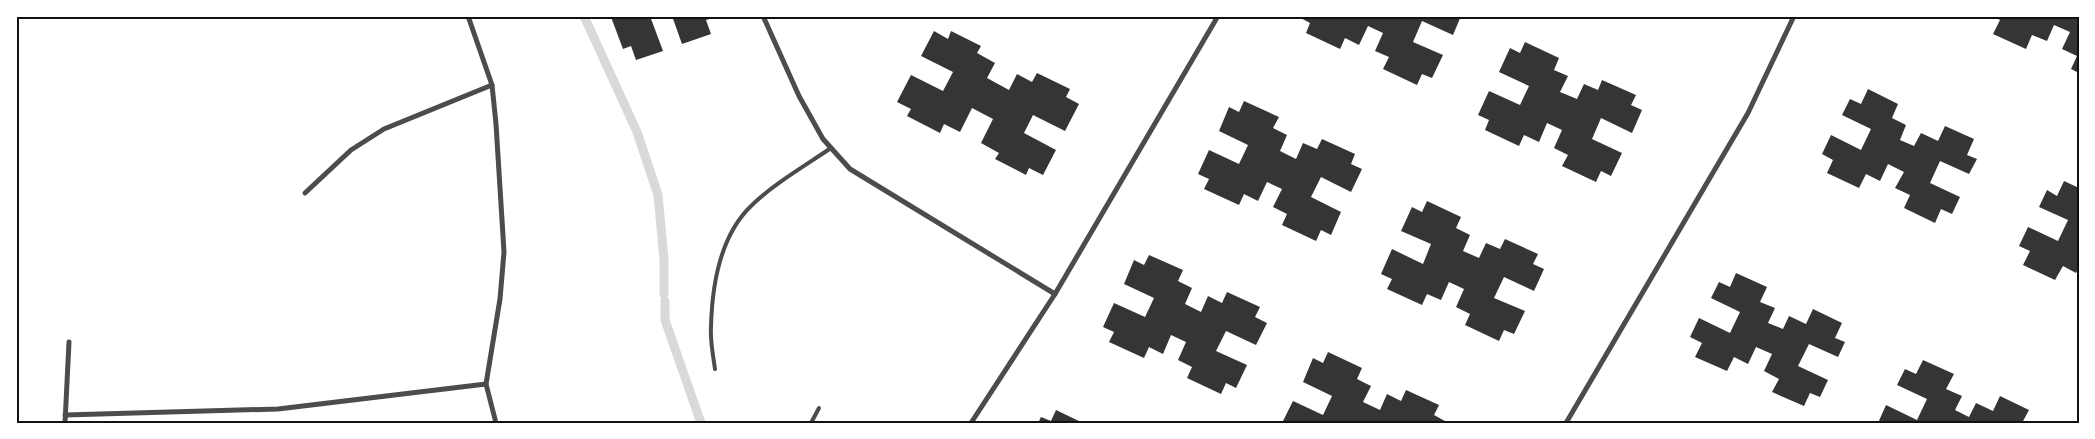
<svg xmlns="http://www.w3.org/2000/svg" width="2095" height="439" font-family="Mulish,sans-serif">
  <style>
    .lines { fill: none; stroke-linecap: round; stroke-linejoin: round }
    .stream { stroke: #d9d9d9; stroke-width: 9 }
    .building { fill: #353535 }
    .service { stroke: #4c4c4c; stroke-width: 4 }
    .minor { stroke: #4c4c4c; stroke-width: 5 }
    .neatline { fill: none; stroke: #111; stroke-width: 2 }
  </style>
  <rect width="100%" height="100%" fill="#fff"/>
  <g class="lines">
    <g class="stream">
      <polyline points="584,16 637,132 658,195 664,259 664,294"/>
      <polyline points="665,301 665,320 701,423"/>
    </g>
  </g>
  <g class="building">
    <polygon points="614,16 650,16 663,51 636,60 631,46 623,49 611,17"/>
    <polygon points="672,16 716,16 716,17 706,20 711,34 682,44"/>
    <polygon points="1297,16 1461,16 1453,35 1422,21 1413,42 1443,55 1432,78 1422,74 1417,85 1383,69 1389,57 1375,51 1383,33 1368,26 1359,45 1345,38 1340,49 1306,33 1310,23"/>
    <polygon points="1992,16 2079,16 2079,73 2071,69 2077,56 2062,49 2070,32 2054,25 2047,41 2032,35 2026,49 1993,34 2000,20"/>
    <polygon points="934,31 948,39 951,31 981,46 977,53 995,63 987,78 1009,90 1017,74 1032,82 1037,73 1070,89 1066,97 1079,104 1065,131 1033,115 1024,133 1056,150 1043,175 1029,168 1026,175 995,159 999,153 981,143 993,119 972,108 960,132 944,124 940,133 907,116 911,109 897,102 911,75 943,91 953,72 921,56"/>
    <polygon points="1525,42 1559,58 1554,70 1568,76 1560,92 1577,99 1584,84 1598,90 1602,80 1636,95 1631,105 1642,110 1632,133 1601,118 1592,139 1622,153 1611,176 1601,171 1596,182 1562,166 1568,155 1554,148 1562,130 1547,123 1539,142 1524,135 1519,146 1485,130 1489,120 1478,115 1489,91 1520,105 1529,86 1499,72 1510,48 1520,53"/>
    <polygon points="1868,89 1898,104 1892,118 1906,125 1900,140 1914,146 1921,133 1938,141 1945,126 1974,139 1967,155 1977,159 1969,174 1940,161 1930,183 1960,197 1952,214 1941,209 1935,223 1904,208 1910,195 1895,188 1904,172 1888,164 1880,181 1866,174 1859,188 1827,173 1833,160 1822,154 1831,135 1861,150 1871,129 1842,115 1850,99 1861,104"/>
    <polygon points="1244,101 1279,117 1273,128 1287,135 1280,151 1296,159 1303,143 1317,149 1322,139 1355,154 1351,164 1362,169 1351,192 1321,177 1311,197 1341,212 1331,235 1321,230 1316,241 1282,225 1287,214 1273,207 1282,189 1267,182 1258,201 1244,194 1239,205 1204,189 1209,179 1198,174 1209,150 1239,164 1248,145 1219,131 1229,107 1239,112"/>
    <polygon points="2064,181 2079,188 2079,267 2076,273 2063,266 2055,280 2023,265 2030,251 2019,246 2028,227 2058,241 2068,220 2039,207 2047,190 2057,196"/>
    <polygon points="1427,201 1461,217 1456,228 1470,235 1463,251 1479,258 1486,243 1500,249 1505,239 1538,254 1533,264 1544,269 1534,291 1504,277 1494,298 1525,311 1514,334 1504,330 1499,341 1465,325 1470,314 1456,307 1464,289 1449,282 1441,300 1427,294 1422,305 1387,289 1392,279 1381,274 1392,249 1423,264 1431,244 1401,231 1412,207 1422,212"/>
    <polygon points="1149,255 1183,270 1178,281 1192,288 1185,304 1201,312 1208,296 1222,303 1227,292 1260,307 1255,317 1267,323 1256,345 1226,331 1216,351 1247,365 1236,388 1226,383 1221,394 1187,378 1192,367 1178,360 1186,342 1171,335 1163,354 1149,347 1144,358 1109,342 1114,332 1103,327 1114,303 1145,317 1154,298 1124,284 1134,260 1144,265"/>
    <polygon points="1736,273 1767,287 1760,302 1775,308 1768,323 1783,329 1789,316 1806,324 1813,309 1842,323 1835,338 1845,342 1838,357 1809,344 1798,366 1828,380 1820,397 1810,393 1804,406 1772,392 1779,379 1764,371 1772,354 1756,347 1748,364 1734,357 1727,371 1695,357 1702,343 1690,337 1699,318 1730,333 1740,312 1711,298 1719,282 1730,287"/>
    <polygon points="1328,352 1362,368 1357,379 1371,386 1363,402 1380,410 1387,394 1401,401 1406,390 1439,405 1434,415 1445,421 1444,423 1282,423 1293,401 1323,415 1332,396 1303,382 1313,358 1323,363"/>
    <polygon points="1923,360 1954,374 1946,389 1962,396 1955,410 1969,417 1976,403 1993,411 2000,396 2029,410 2022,423 1878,423 1886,405 1917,420 1927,399 1897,385 1905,369 1916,374"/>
    <polygon points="1056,410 1083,423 1038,423 1041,417 1051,421"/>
  </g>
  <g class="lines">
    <g class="service">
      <path d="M715,369C713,355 710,340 711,327C712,286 720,236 751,206C772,185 806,165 831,148"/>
      <polyline points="811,423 819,408"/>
    </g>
    <g class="minor">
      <polyline points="468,16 492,85 496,124 504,252 500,299 486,384 496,423"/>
      <polyline points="763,16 799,96 823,139 850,169 1055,294"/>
      <polyline points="305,193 351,150 384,129 492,85"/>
      <polyline points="65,415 278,409 486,384"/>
      <polyline points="65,423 69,342"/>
      <polyline points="971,423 1055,294 1218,16"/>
      <polyline points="1566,423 1748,113 1794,16"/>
    </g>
  </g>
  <rect width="2095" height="439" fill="none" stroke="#ffffff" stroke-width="35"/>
  <rect x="18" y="18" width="2060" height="404" class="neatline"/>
</svg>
